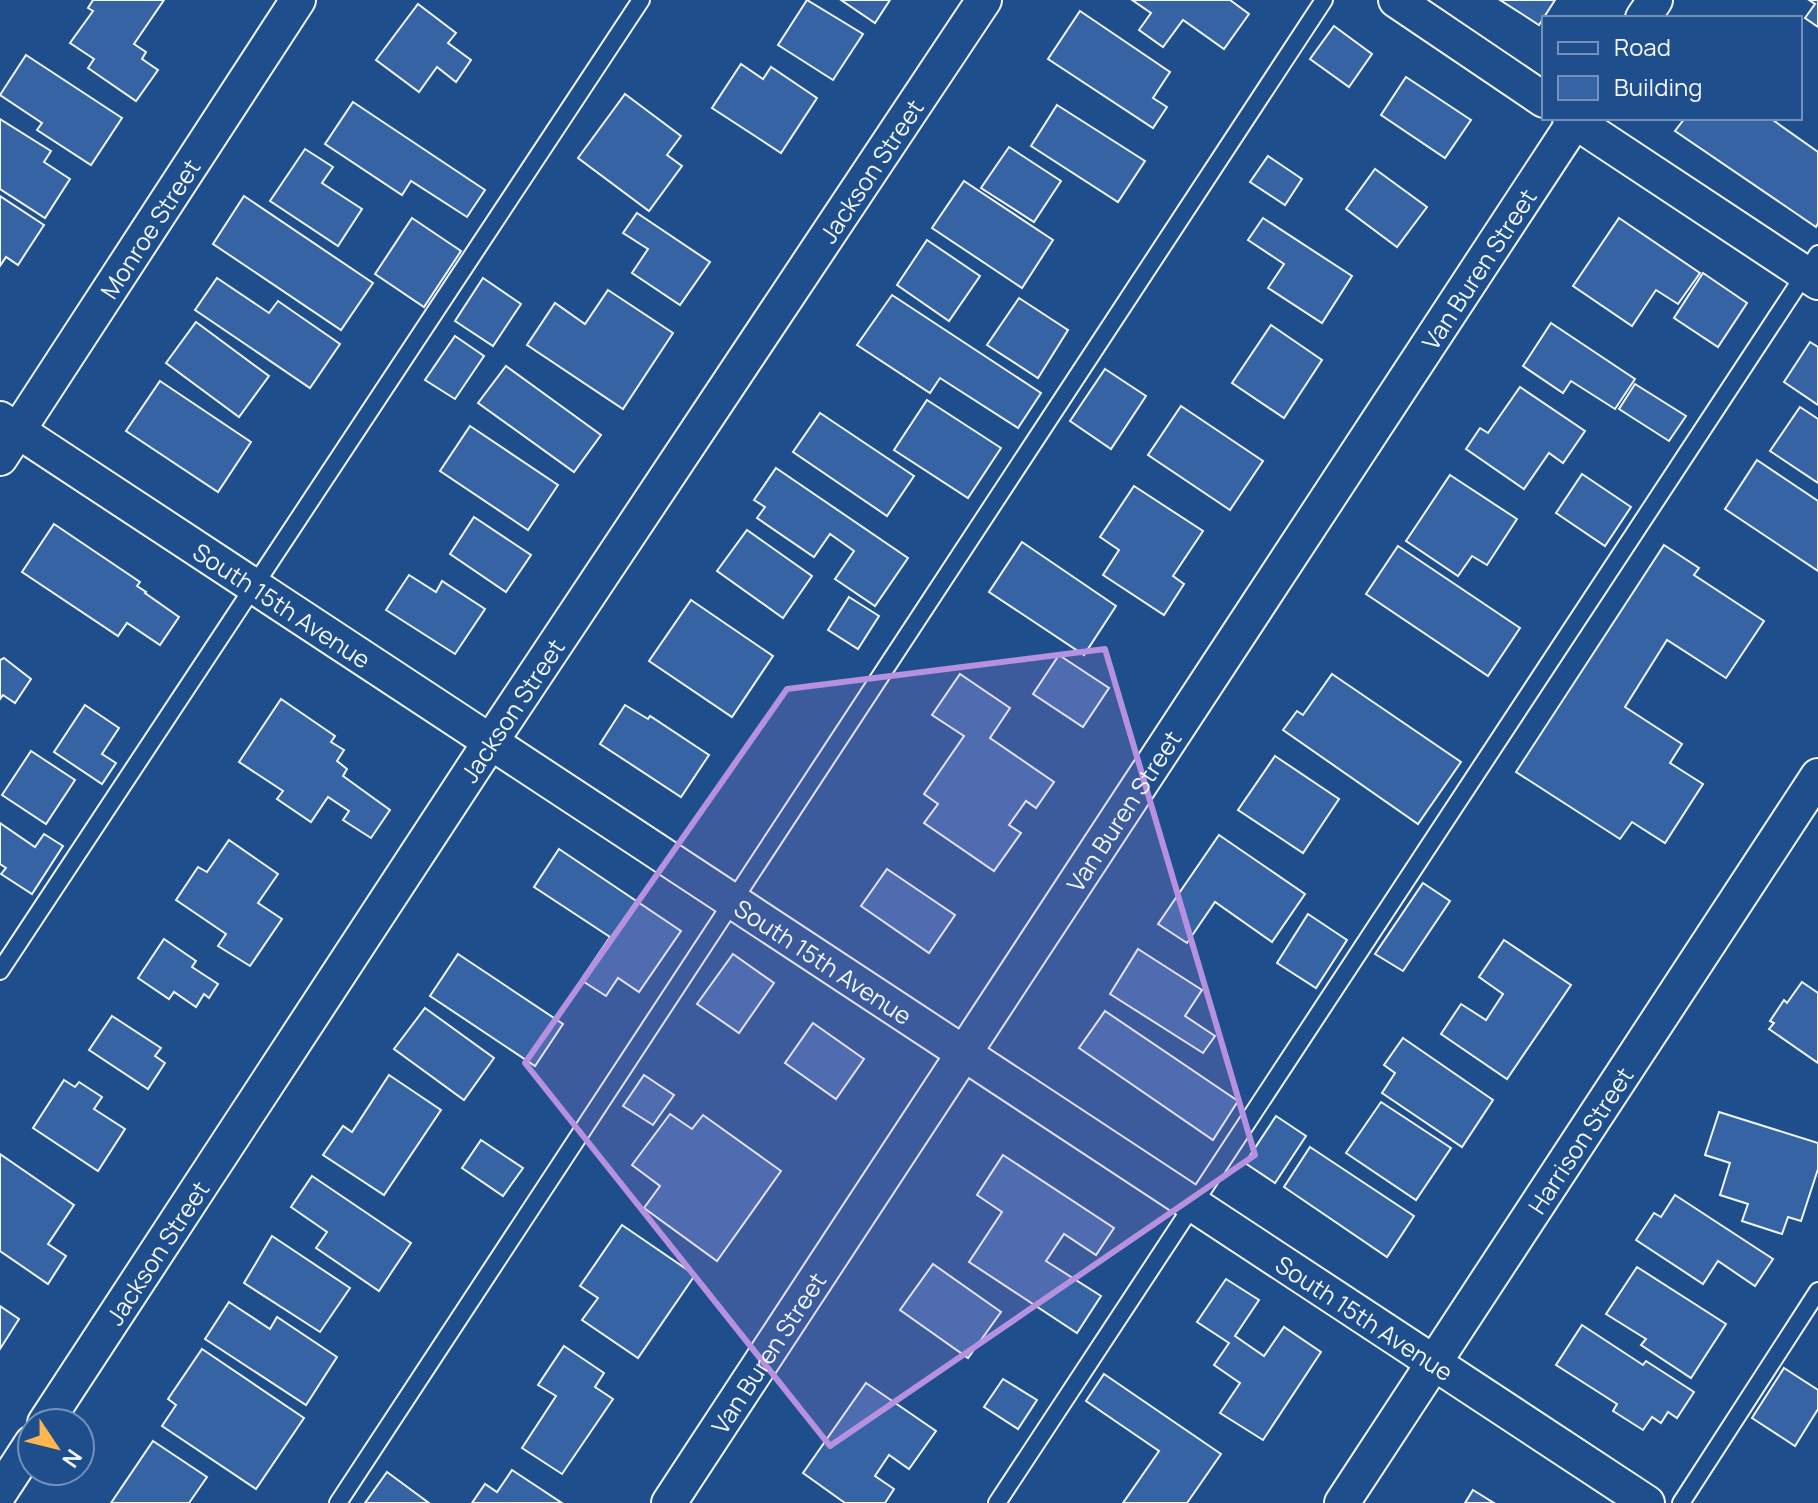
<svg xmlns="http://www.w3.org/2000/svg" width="1818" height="1503" font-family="Manrope,sans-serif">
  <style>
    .building { fill: #3563a3; stroke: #f2f6ff; stroke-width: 2 }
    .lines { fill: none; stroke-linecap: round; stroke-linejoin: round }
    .lane-casing { stroke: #f2f6ff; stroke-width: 20 }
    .street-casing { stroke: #f2f6ff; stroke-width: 38 }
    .lane { stroke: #1f4e8c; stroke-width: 16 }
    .street { stroke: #1f4e8c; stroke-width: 34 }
    .marked { fill: #b691df; fill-opacity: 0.2; stroke: #b691df; stroke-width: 6; stroke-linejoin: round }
    .labels { text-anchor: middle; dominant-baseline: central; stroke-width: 6; stroke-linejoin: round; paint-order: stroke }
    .street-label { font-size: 24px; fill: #f2f6ff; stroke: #1f4e8c }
  </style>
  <rect width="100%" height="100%" fill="#1f4e8c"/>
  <g class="building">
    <polygon points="93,0 164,0 134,44 146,52 142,59 158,70 136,101 88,68 94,59 70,43 93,11 88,8"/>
    <polygon points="807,0 863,34 833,80 778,45"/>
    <polygon points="841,0 890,0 875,23"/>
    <polygon points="1132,0 1230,0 1249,14 1224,49 1183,20 1163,47 1139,30 1151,13"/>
    <polygon points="1500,0 1555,0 1539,25"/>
    <polygon points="1809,0 1818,0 1818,27 1805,18 1815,4"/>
    <polygon points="418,4 456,33 448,43 471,60 456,82 437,67 419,92 376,60"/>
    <polygon points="1080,11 1170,72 1153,98 1167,107 1153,128 1048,59"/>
    <polygon points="1334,26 1372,54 1349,87 1310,59"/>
    <polygon points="26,55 122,118 91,165 37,130 42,123 0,95"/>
    <polygon points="741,64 763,79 771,67 817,98 781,153 712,108"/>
    <polygon points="1406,77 1471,120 1445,158 1381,115"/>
    <polygon points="625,94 681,136 667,155 682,166 649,211 578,158"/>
    <polygon points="353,102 485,190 467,217 411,181 402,195 325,144"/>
    <polygon points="1057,105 1145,161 1118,202 1031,146"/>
    <polygon points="1685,118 1770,118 1818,152 1818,223 1816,227 1675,131"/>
    <polygon points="0,119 51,151 44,162 70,179 45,218 0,189"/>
    <polygon points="1009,147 1061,181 1034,222 981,188"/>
    <polygon points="305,149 333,167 322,183 362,209 338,246 270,201"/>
    <polygon points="1268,156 1302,179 1285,205 1250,182"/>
    <polygon points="1375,169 1427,207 1397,247 1346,209"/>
    <polygon points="964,181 1053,240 1022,288 932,228"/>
    <polygon points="0,196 44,225 18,265 6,257 0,266"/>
    <polygon points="244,196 373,283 341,330 213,244"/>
    <polygon points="637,213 710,262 680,305 632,273 648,249 623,233"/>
    <polygon points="412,218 461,251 424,307 375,274"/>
    <polygon points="1263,218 1352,276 1322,323 1268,288 1284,264 1248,240"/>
    <polygon points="1619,218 1700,273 1678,304 1656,290 1632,326 1573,286"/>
    <polygon points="927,240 980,276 949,321 897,285"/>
    <polygon points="1703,273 1747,303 1718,347 1674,318"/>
    <polygon points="217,278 269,313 278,301 340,344 310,388 195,310"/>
    <polygon points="483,278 521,304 493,346 455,321"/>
    <polygon points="608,290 673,333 623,409 527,345 555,303 585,324"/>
    <polygon points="892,295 1041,393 1018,428 940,378 930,393 857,345"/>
    <polygon points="1019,298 1068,330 1038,378 987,345"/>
    <polygon points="196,322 269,376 239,417 166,363"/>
    <polygon points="1551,323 1635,379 1615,409 1571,381 1563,393 1523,366"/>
    <polygon points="1271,325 1322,360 1284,418 1232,383"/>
    <polygon points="455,336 484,356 455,399 425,380"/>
    <polygon points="1810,342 1818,347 1818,405 1784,382"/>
    <polygon points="506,366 601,435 574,472 478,403"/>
    <polygon points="1105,369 1146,396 1111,449 1070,421"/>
    <polygon points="160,381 251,442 218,492 126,431"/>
    <polygon points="1635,384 1686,416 1669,441 1619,409"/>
    <polygon points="1520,387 1585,431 1563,463 1549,453 1524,489 1466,449 1480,428 1488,433"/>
    <polygon points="927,400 1001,448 968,498 894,450"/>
    <polygon points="1181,406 1263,461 1230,510 1148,455"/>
    <polygon points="1800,407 1818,419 1818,483 1770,451"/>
    <polygon points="820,413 914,476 887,516 793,452"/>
    <polygon points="470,426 558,485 528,530 440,471"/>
    <polygon points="1757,460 1818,501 1818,571 1725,509"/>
    <polygon points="776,468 908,558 875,606 835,579 854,551 830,534 814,557 757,518 765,507 754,500"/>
    <polygon points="1582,474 1631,507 1605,546 1556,513"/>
    <polygon points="1450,475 1517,519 1487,565 1472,556 1458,576 1406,541"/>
    <polygon points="1134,486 1203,531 1173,576 1184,584 1164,615 1103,575 1119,550 1100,537"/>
    <polygon points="474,517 531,555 506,592 450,554"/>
    <polygon points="54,524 140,582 137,586 146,592 145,593 179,617 160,645 127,623 118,636 22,572"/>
    <polygon points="747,530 812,576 783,618 717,571"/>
    <polygon points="1022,542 1116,606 1084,655 989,592"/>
    <polygon points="1664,545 1699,568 1694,575 1764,621 1726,678 1667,640 1625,707 1682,744 1670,763 1703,784 1665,843 1632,822 1620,839 1516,772"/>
    <polygon points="1398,546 1520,628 1488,676 1366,594"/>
    <polygon points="409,575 436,592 442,581 485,609 455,654 386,610"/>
    <polygon points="849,597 879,616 858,649 828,630"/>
    <polygon points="691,600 773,656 732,717 649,661"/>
    <polygon points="1059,655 1109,688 1083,727 1033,694"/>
    <polygon points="4,658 31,679 15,703 3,695 0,699 0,660"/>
    <polygon points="960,674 1010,708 990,738 1054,782 1036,808 1026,801 1009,825 1021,833 994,871 924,823 938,804 924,794 964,736 932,715"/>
    <polygon points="1332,674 1461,762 1418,824 1283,730 1297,711 1303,715"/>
    <polygon points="281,699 335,736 331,742 344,750 337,761 347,769 343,776 390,810 371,838 343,820 349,811 328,797 311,822 277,799 283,791 239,762"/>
    <polygon points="85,705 119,728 102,754 116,763 102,784 54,752"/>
    <polygon points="625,705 648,719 650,716 709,755 681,797 600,744"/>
    <polygon points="31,751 75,780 46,824 2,795"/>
    <polygon points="1275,756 1339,799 1303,853 1238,810"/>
    <polygon points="0,823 35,847 44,834 63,846 32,894 1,874 6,868 0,864"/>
    <polygon points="1219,835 1305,894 1272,942 1215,902 1187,943 1158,924"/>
    <polygon points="229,840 278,874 258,903 282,919 250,966 218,946 226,934 176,900 198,867 207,872"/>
    <polygon points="559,849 681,931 639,992 618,978 606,996 581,980 610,937 534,887"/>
    <polygon points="887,869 955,915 929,953 861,906"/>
    <polygon points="1423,883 1450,901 1403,971 1375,954"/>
    <polygon points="1308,914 1347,940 1316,988 1277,963"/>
    <polygon points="164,939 196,961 192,967 218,984 209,998 204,994 196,1007 174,992 169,999 138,978"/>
    <polygon points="1504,940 1571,985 1507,1079 1441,1034 1461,1004 1486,1020 1503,994 1479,977"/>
    <polygon points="1138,949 1202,990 1185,1016 1215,1036 1203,1053 1110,994"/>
    <polygon points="458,954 563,1024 535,1066 430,996"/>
    <polygon points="733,954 774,983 739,1033 697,1004"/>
    <polygon points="1802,982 1818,993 1818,1063 1769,1029 1774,1023 1770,1021 1784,1000 1787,1003"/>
    <polygon points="425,1008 494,1058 464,1100 394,1049"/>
    <polygon points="1105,1011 1238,1101 1213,1140 1079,1048"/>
    <polygon points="112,1016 161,1048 155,1056 165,1063 148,1089 89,1050"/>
    <polygon points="813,1023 864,1059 836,1099 785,1063"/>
    <polygon points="1403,1038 1493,1100 1462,1147 1382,1093 1395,1073 1384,1065"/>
    <polygon points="389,1075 441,1110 384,1195 323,1155 343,1126 352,1132"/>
    <polygon points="644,1075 674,1095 653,1125 623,1106"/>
    <polygon points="64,1080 75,1087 79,1082 102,1097 94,1109 125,1129 98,1171 33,1128"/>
    <polygon points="1381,1102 1451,1148 1416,1200 1346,1153"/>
    <polygon points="1719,1112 1818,1143 1818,1169 1801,1221 1788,1217 1782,1234 1742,1221 1748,1204 1720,1195 1730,1163 1705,1155"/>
    <polygon points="670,1114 692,1129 703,1115 781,1171 717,1261 644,1208 660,1186 632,1165"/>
    <polygon points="1276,1116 1306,1136 1275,1183 1245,1163"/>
    <polygon points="481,1140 523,1168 503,1196 462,1168"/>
    <polygon points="1310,1147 1414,1216 1387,1257 1284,1187"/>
    <polygon points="0,1154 74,1205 48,1244 66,1256 48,1284 0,1251"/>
    <polygon points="1003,1155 1114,1228 1096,1255 1064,1234 1046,1261 1101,1296 1077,1333 969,1262 1002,1212 977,1195"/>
    <polygon points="312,1176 411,1243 379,1291 316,1248 327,1232 291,1207"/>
    <polygon points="1675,1195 1773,1259 1755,1286 1718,1261 1703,1284 1636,1240 1654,1213 1661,1217"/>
    <polygon points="622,1225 695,1275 638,1358 582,1320 598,1298 580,1286"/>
    <polygon points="272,1236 350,1288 320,1332 244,1283"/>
    <polygon points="933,1264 1001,1312 968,1358 900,1310"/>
    <polygon points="1637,1267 1726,1324 1691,1378 1641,1345 1646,1339 1606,1314"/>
    <polygon points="1226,1279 1259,1300 1235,1336 1264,1356 1284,1327 1321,1352 1263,1440 1220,1413 1240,1383 1214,1365 1229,1343 1197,1322"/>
    <polygon points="229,1302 270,1329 277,1317 337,1357 306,1405 205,1339"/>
    <polygon points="0,1306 19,1319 0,1349"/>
    <polygon points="1582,1325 1643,1365 1646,1361 1694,1392 1677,1418 1668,1412 1661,1423 1652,1417 1643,1430 1613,1411 1617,1404 1556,1365"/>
    <polygon points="564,1346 604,1373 595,1387 613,1399 562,1474 522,1448 556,1396 538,1385"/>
    <polygon points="202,1349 304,1418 256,1489 162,1426 176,1405 168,1399"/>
    <polygon points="1784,1368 1818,1390 1818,1409 1795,1446 1752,1418"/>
    <polygon points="1104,1374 1221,1454 1187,1503 1123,1503 1159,1451 1086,1401"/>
    <polygon points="1003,1379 1037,1400 1018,1429 984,1407"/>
    <polygon points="866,1383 936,1431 909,1469 889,1455 875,1476 894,1489 885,1503 845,1503 803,1473"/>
    <polygon points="153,1441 207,1477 189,1503 111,1503"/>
    <polygon points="512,1470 562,1503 472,1503 485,1484 497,1492"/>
    <polygon points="387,1472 429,1503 365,1503"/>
    <polygon points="1473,1490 1494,1503 1465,1503"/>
  </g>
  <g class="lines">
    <g class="lane-casing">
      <g id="lane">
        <polyline points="0,971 641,0"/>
        <polyline points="338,1503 1324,0"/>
        <polyline points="997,1503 1818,254"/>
        <polyline points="1681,1503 1818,1291"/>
      </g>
    </g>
    <g class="street-casing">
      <g id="street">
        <polyline points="1396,0 1544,100"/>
        <polyline points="1643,18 1655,0"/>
        <polyline points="1570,118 1818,282"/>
        <path id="s1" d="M0,419L1647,1503"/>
        <path id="s2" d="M0,458L298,0"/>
        <path id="s3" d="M45,1423L491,741L984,0"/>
        <polyline points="0,1492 32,1443"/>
        <path id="s4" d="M669,1503L1577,118"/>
        <path id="s5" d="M1342,1503L1818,776"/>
      </g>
    </g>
    <use href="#lane" class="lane"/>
    <use href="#street" class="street"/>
  </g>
  <path class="marked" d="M1105,649L1255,1155L830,1446L525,1063L787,689Z"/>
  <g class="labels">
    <g class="street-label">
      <text stroke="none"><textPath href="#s3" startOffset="1500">Jackson Street</textPath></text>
      <text stroke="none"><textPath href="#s2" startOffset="274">Monroe Street</textPath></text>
      <text stroke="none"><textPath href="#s4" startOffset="1476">Van Buren Street</textPath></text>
      <text stroke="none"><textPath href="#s1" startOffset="338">South 15th Avenue</textPath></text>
      <text stroke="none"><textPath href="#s3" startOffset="852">Jackson Street</textPath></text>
      <text stroke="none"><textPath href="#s4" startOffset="828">Van Buren Street</textPath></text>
      <text stroke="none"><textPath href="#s1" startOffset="986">South 15th Avenue</textPath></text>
      <text stroke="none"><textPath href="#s5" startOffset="434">Harrison Street</textPath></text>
      <text stroke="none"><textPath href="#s3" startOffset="204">Jackson Street</textPath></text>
      <text stroke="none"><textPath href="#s1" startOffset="1634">South 15th Avenue</textPath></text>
      <text stroke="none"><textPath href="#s4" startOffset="180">Van Buren Street</textPath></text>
    </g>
  </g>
  <rect x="1542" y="16" width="260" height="104" fill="#1f4e8c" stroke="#7391ba" stroke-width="2"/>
  <rect x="1558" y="42" width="40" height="12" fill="#1f4e8c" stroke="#7391ba" stroke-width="2"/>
  <text x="1614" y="56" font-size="24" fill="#f2f6ff">Road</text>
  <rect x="1558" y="76" width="40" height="24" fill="#3563a3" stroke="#7391ba" stroke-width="2"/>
  <text x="1614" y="96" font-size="24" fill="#f2f6ff">Building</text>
  <g transform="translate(56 1447) rotate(125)"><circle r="38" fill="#1f4e8c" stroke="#7391ba" stroke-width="2"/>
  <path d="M0-6L14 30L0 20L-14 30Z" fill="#ffb74d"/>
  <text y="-12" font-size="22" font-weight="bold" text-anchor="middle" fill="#f2f6ff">N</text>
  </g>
</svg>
